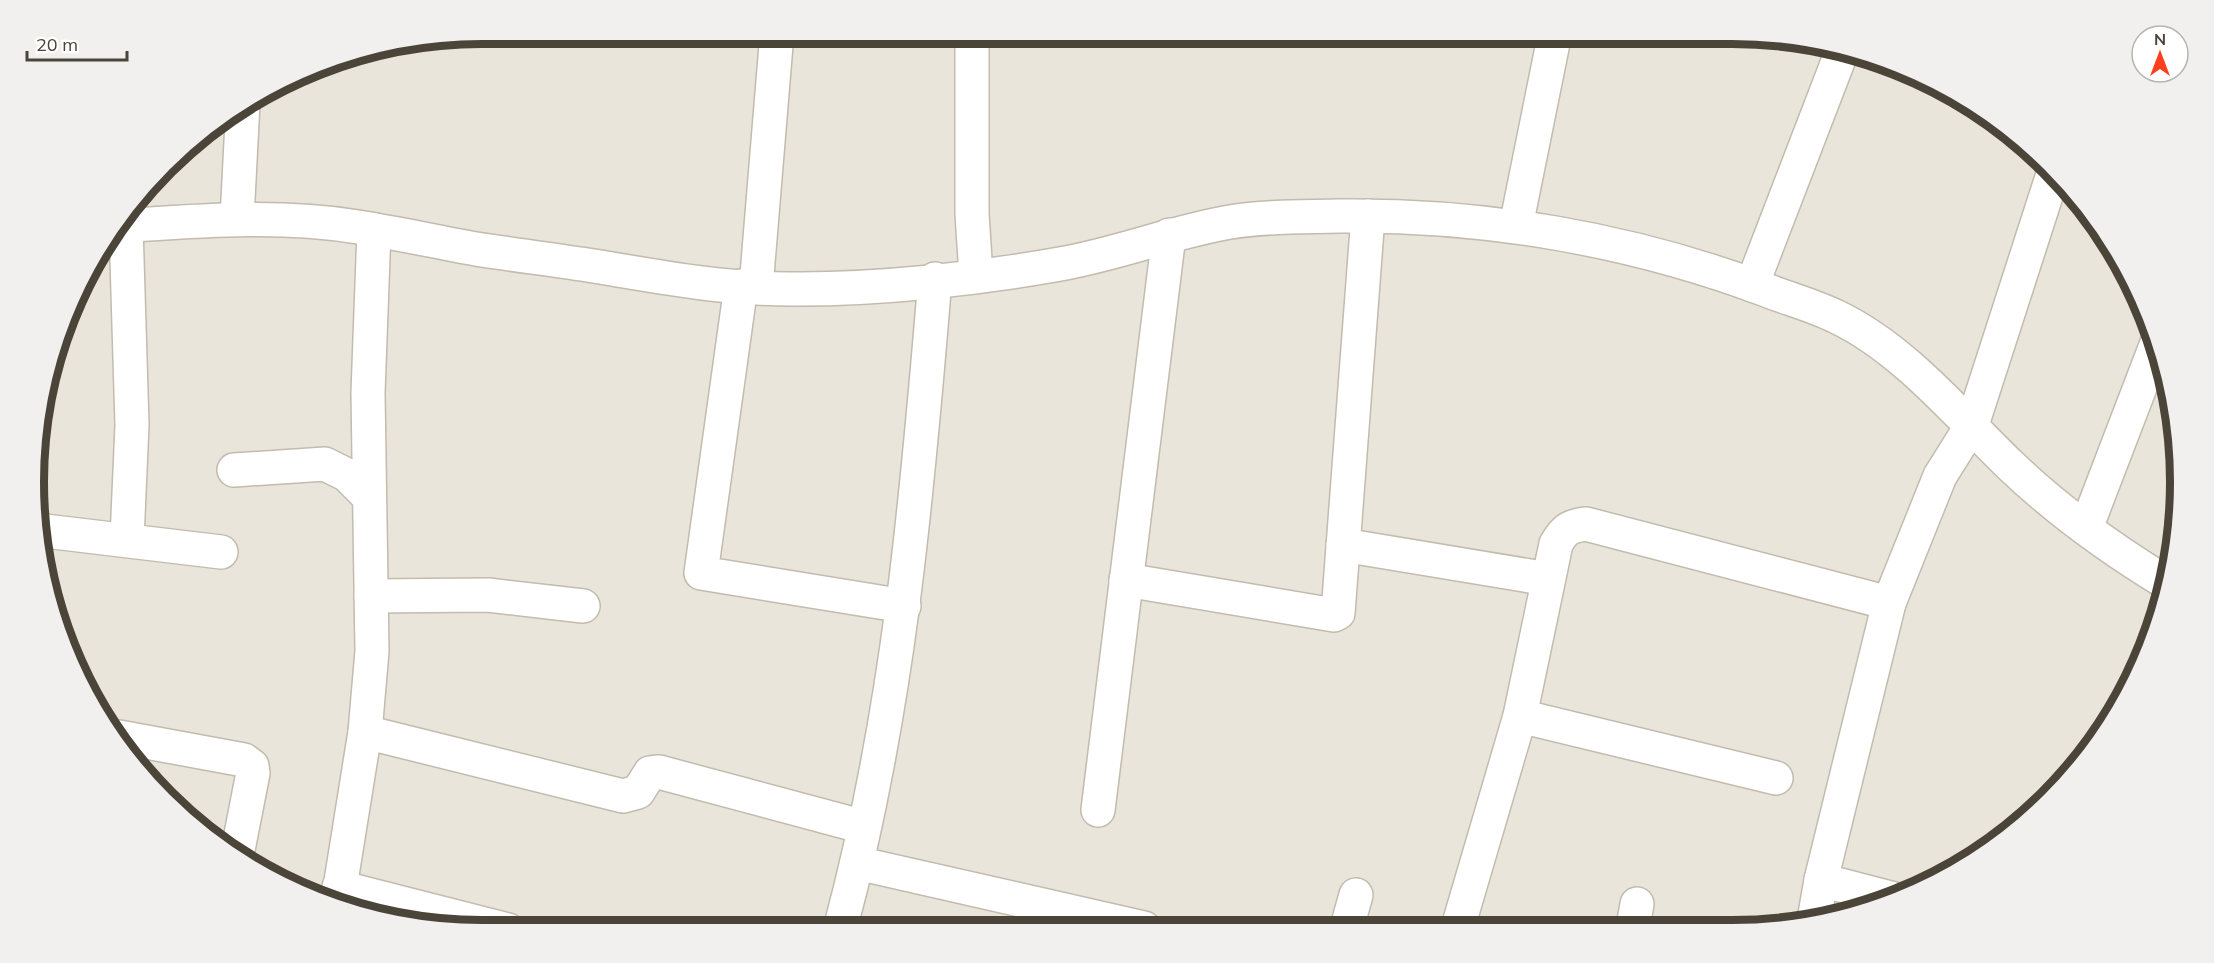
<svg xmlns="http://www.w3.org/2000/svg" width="2214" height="963" font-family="Mulish,sans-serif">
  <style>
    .residential { fill: #eae5da }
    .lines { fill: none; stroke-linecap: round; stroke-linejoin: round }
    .minor-casing { stroke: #c2bbae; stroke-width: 36 }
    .minor { stroke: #fff; stroke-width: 33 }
    .rim { fill: none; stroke: #4b4439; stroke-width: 8 }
  </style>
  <rect width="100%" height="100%" fill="#f6f3ec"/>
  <polygon class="residential" points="482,33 1733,33 1877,57 1957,93 2028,145 2089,209 2135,283 2166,366 2180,453 2177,540 2157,626 2089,754 2006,837 1904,896 1791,926 482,930 337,906 258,870 186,819 93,705 57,626 37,540 42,394 93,258 186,144 258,93 337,57"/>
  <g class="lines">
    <g class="minor-casing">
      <g id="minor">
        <polyline points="972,33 972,214 976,275"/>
        <polyline points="237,219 243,103"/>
        <path d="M119,226C198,221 278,214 358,227C397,233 436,242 476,249C515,255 555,260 594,266C659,277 724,289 789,289C874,290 976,279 1060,264C1118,254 1172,232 1230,222C1265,216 1303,217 1339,216C1484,214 1630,239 1766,290C1789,299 1815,306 1837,317C1904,349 1958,415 2010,465C2058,511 2111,549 2167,583"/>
        <polyline points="126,226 132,425 127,539"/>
        <polyline points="1516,226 1555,33"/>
        <polyline points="1752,285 1842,51"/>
        <polyline points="741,286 701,573 904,606"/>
        <polyline points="756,287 777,33"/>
        <polyline points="234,470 325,464 347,475 368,496"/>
        <polyline points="2086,528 2157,343"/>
        <polyline points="37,530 221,552"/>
        <polyline points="1343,545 1548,579"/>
        <polyline points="1126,580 1334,615 1338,613 1368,216"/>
        <polyline points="371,596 488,595 583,606"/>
        <polyline points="1520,716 1776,778"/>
        <polyline points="365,732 623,796 638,792 650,773 659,772 864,827"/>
        <polyline points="119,737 244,760 252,766 253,773 237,855"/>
        <polyline points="1098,810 1169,235"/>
        <polyline points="857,863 1144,928"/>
        <polyline points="1821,880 1894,899"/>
        <polyline points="339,887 508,930"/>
        <polyline points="337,906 365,732 372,651 368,393 374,230"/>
        <polyline points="1814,920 1821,880 1889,603 1940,476 1972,425 2054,171"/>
        <polyline points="1347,927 1356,895"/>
        <path d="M1458,927L1520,716L1556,544C1564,530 1569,526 1586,524L1889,603"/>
        <polyline points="1633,927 1637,904"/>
        <path d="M840,929C898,714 917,500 935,279"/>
      </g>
    </g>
    <use href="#minor" class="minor"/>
  </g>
  <path d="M0 0H2214V963H0ZM482 44H1732A438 438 0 0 1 2170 482V482A438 438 0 0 1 1732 920H482A438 438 0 0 1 44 482V482A438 438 0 0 1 482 44Z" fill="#f1f0ef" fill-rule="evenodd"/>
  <path class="rim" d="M482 44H1732A438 438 0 0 1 2170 482V482A438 438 0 0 1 1732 920H482A438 438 0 0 1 44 482V482A438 438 0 0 1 482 44Z"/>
  <g transform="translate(2160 54)"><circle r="28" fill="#ffffff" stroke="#b7b4b0" stroke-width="1.5"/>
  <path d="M0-4.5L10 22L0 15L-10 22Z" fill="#fc3f1d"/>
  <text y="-9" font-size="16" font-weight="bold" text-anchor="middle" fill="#4b4439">N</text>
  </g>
  <path d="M27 51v9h100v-9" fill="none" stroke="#4b4439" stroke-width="3"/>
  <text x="36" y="51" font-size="18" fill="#4b4439" stroke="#ffffff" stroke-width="4.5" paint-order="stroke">20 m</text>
</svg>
